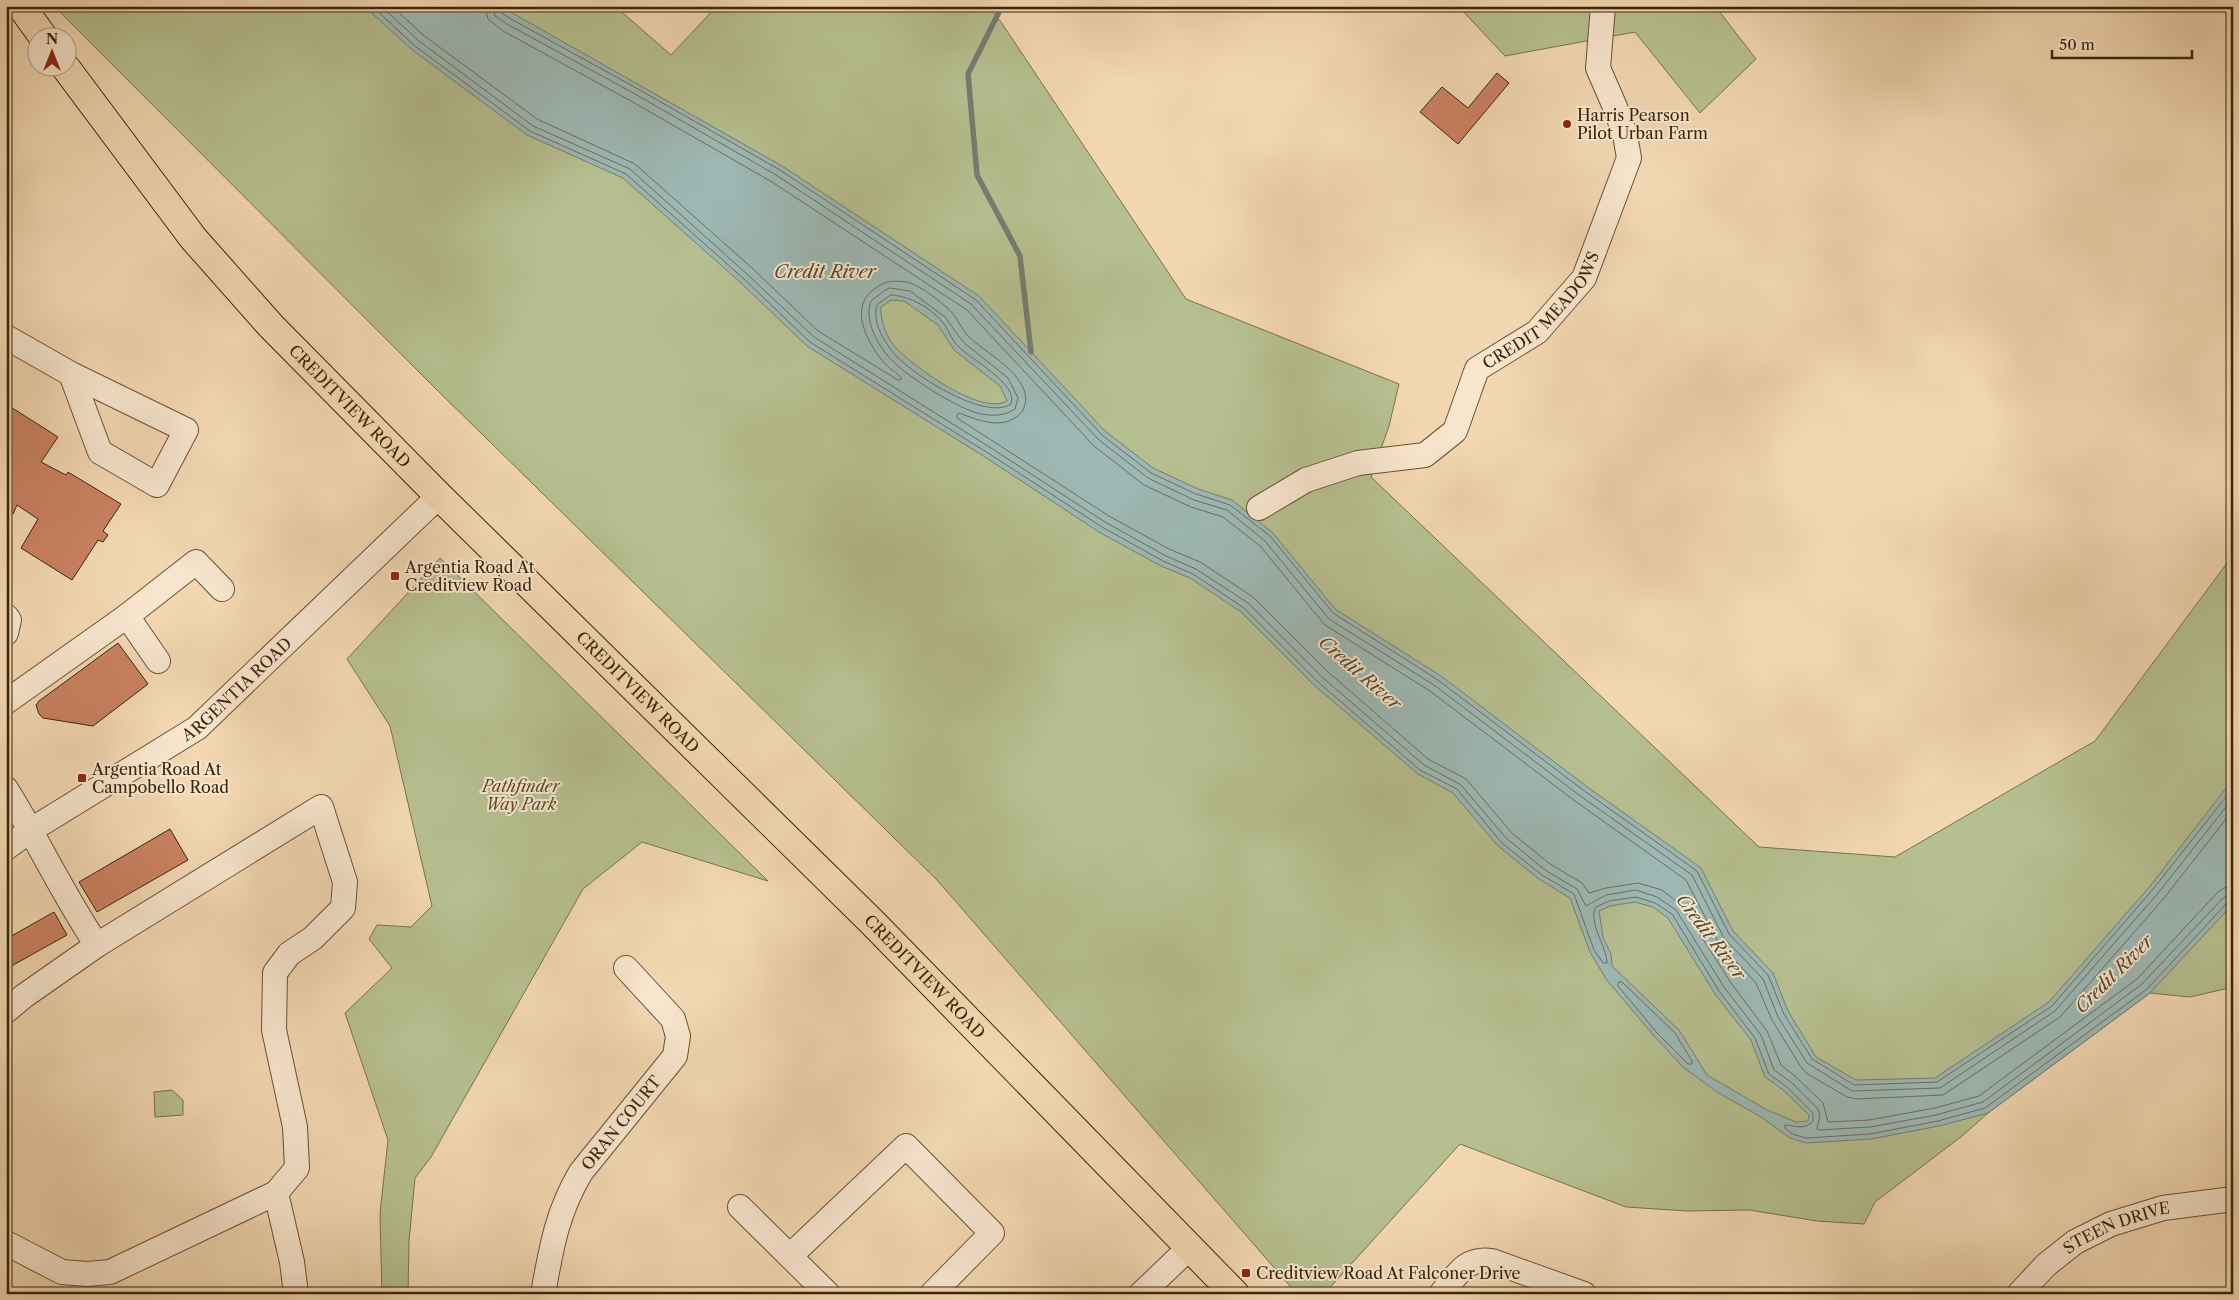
<svg xmlns="http://www.w3.org/2000/svg" width="2239" height="1300" font-family="'Libre Caslon Text',serif">
  <style>
    .green { fill: #b6bf90; stroke: #78724d }
    .water { fill: #9db8b4; stroke: #767d70; fill-rule: evenodd }
    .lines { fill: none; stroke-linecap: round; stroke-linejoin: round }
    .shore { stroke: #6c6e5f; stroke-width: 1 }
    .stream { stroke: #767d70; stroke-width: 5.5 }
    .building { fill: #c98161; stroke: #3b250a }
    .minor-casing { stroke: #695234; stroke-width: 26 }
    .major-casing { stroke: #3b250a; stroke-width: 30 }
    .minor { stroke: #f7e5cd; stroke-width: 24 }
    .major { stroke: #f2d7b2; stroke-width: 28 }
    .poi-dot { fill: #8f2418; stroke: #f7e5cd; stroke-width: 2 }
    .labels { text-anchor: middle; dominant-baseline: central; stroke-width: 4; stroke-linejoin: round; paint-order: stroke }
    .poi-label { font-size: 16px; fill: #3b250a; stroke: #f7e5cd; text-anchor: start }
    .street-label { font-size: 16px; fill: #3b250a; stroke: #f7e5cd }
    .park-label { font-size: 16px; font-style: italic; fill: #5a4c2c; stroke: #f7e5cd }
    .water-label { font-size: 18px; font-style: italic; fill: #544a34; stroke: #f7e5cd }
  </style>
  <rect width="100%" height="100%" fill="#f2d7b2"/>
  <filter id="stains"><feTurbulence type="fractalNoise" baseFrequency=".004" numOctaves="4"/><feColorMatrix values="0 0 0 0 .2 0 0 0 0 .09 0 0 0 0 .02 0 0 0 .5 -.17"/></filter>
  <radialGradient id="worn" r=".72"><stop offset=".6" stop-color="#630" stop-opacity="0"/><stop offset="1" stop-color="#630" stop-opacity=".3"/></radialGradient>
  <g class="green">
    <polygon points="54,6 615,6 671,55 717,6 987,6 1001,22 1186,299 1399,384 1389,426 1371,477 1759,847 1895,857 2095,741 2233,555 2233,987 2190,997 2150,993 1988,1113 1962,1136 1875,1202 1864,1224 1817,1221 1749,1210 1688,1211 1626,1207 1460,1144 1324,1294 1297,1294 937,880 437,390"/>
    <polygon points="1458,6 1715,6 1756,59 1700,113 1635,32 1505,56"/>
    <polygon points="440,558 768,881 642,842 583,889 431,1157 415,1178 409,1241 408,1294 382,1294 380,1213 388,1140 345,1013 392,968 369,939 377,925 411,927 432,906 390,726 347,659"/>
    <polygon points="172,1090 183,1100 183,1115 155,1117 154,1092"/>
  </g>
  <path class="water" d="M364,6H500L782,166L979,296L1105,431L1153,468L1198,489L1232,500L1273,533L1335,609L1441,676L1586,786L1701,868L1733,931L1773,973L1788,1011L1816,1057L1856,1080L1935,1078L2049,1002L2151,885L2233,779V904L2150,993L1988,1113L1939,1126L1871,1139L1806,1143L1790,1138L1761,1117L1717,1092L1684,1068L1655,1037L1606,979L1590,952L1570,898L1539,879L1498,846L1453,793L1418,774L1314,685L1241,612L1190,578L1161,566L1099,532L985,457L807,346L741,283L623,178L527,135L411,49ZM891,300L904,301L938,325L954,350L1000,386L1007,401C981,416 916,368 897,349C887,339 880,322 881,307ZM1635,902L1653,907L1668,918L1715,994L1751,1040L1765,1077L1783,1090L1809,1115L1808,1121L1796,1122L1767,1110L1707,1075L1679,1030L1612,966L1611,954L1603,937L1599,911L1610,906Z"/>
  <g class="lines">
    <g class="shore">
      <path d="M372,6L415,46L530,131L626,174L744,279L810,342L988,453L1102,527L1163,561L1193,574L1244,608L1317,681L1420,770L1457,789L1502,843L1542,875L1574,894L1594,950L1603,963H1607C1607,947 1587,921 1596,907L1609,901L1636,897L1655,903L1672,914L1719,991L1755,1038L1769,1074L1787,1087L1813,1113V1121C1805,1131 1794,1125 1785,1125V1128L1792,1134L1806,1138L1870,1134L1938,1121L1985,1108L2147,989L2227,903L2233,901"/>
      <polyline points="381,6 419,41 533,126 630,169 748,275 814,337 991,448 1105,522 1166,556 1196,569 1248,603 1322,677 1424,765 1461,785 1506,838 1545,870 1577,889 1586,906 1606,895 1636,890 1657,897 1676,910 1724,987 1761,1035 1774,1070 1791,1082 1818,1109 1820,1117 1817,1128 1818,1130 1870,1127 1936,1115 1983,1102 2142,984 2223,898 2233,894"/>
      <path d="M392,6L423,35L537,119L635,164L753,269L818,331L898,380H901V377C894,371 886,366 881,359C867,341 850,309 872,291C883,281 893,280 907,282C920,285 946,305 954,315C959,322 963,331 969,337C986,354 1040,380 1022,412C1005,431 980,421 959,413L957,415V418L1109,516L1169,549L1200,562L1253,597L1327,671L1428,759L1466,779L1512,833L1550,864L1582,883L1589,893L1606,888L1638,883L1662,890L1681,905L1731,983L1767,1031L1781,1065L1796,1077L1823,1103L1828,1122L1869,1120L1935,1108L1979,1096L2137,979L2218,892L2224,888L2233,887"/>
      <polyline points="485,6 488,19 503,31 631,101 772,182 967,310 1094,446 1144,485 1191,507 1223,517 1260,546 1325,625 1430,691 1575,801 1686,880 1718,942 1756,983 1772,1020 1801,1067 1806,1073 1847,1097 1857,1099 1943,1095 2060,1017 2165,897 2233,810"/>
      <polyline points="492,6 495,16 507,24 635,94 776,175 971,304 1099,440 1148,478 1194,500 1227,510 1265,541 1329,619 1434,685 1579,795 1692,875 1724,938 1763,979 1778,1017 1807,1063 1852,1091 1940,1088 2055,1011 2159,892 2233,798"/>
      <polyline points="498,6 500,12 511,19 638,89 780,170 976,300 1102,435 1151,473 1196,494 1230,505 1270,536 1333,613 1438,680 1583,790 1697,871 1729,934 1768,975 1784,1014 1812,1059 1854,1085 1937,1082 2052,1006 2154,888 2233,788"/>
      <path d="M890,288L910,291L945,317L963,342L1008,378L1018,398L1015,409C1004,416 994,416 981,414C959,410 901,373 887,355C876,341 864,319 871,301L884,291Z"/>
      <path d="M891,295C910,296 932,308 944,324C949,331 952,341 959,347C970,359 1019,384 1011,404C985,422 907,372 891,350C882,337 872,321 877,305Z"/>
      <polygon points="1619,982 1622,982 1675,1033 1692,1061 1692,1064 1688,1064 1658,1034 1618,986"/>
    </g>
    <polyline class="stream" points="1002,6 968,74 977,175 1020,256 1031,352"/>
  </g>
  <g class="building">
    <polygon points="1497,73 1509,83 1458,144 1420,112 1442,87 1468,108"/>
    <polygon points="6,404 58,437 41,462 66,475 68,472 121,504 103,531 108,535 103,542 98,540 72,580 21,548 38,519 17,505 13,514 6,510"/>
    <polygon points="118,643 148,684 93,726 43,718 39,714 36,705 39,701"/>
    <polygon points="170,829 188,860 97,912 79,882"/>
    <polygon points="54,912 67,935 6,969 6,939"/>
  </g>
  <g class="lines">
    <g class="minor-casing">
      <g id="minor">
        <polyline points="6,337 71,374 186,430 157,485 100,452 71,374"/>
        <path id="s1" d="M1259,508L1306,480L1358,463L1425,455L1455,431L1477,369L1537,332L1584,278L1629,158L1625,135L1615,107L1598,68L1603,6"/>
        <polyline points="6,616 9,620 6,633"/>
        <polyline points="127,616 158,661"/>
        <polyline points="6,702 127,616 196,562 222,589"/>
        <path d="M6,789C38,840 63,895 97,945"/>
        <path id="s2" d="M6,848L31,830L197,728L439,496"/>
        <polyline points="6,1011 24,996 97,945 321,807 345,882 343,908 313,938 289,954 275,973 274,1030 295,1127 297,1168 276,1193 110,1272 87,1274 62,1272 6,1243"/>
        <polyline points="276,1193 292,1262 296,1294"/>
        <polyline points="740,1207 828,1294"/>
        <polyline points="791,1255 906,1146 992,1233 932,1294"/>
        <path id="s3" d="M543,1294C551,1249 557,1212 581,1172L675,1056L678,1036L673,1019L626,968"/>
        <polyline points="1141,1294 1190,1247"/>
        <path d="M1441,1294C1457,1275 1465,1257 1492,1261L1584,1294"/>
        <path id="s4" d="M2019,1294L2046,1265L2075,1242L2111,1224L2163,1208L2233,1199"/>
      </g>
    </g>
    <g class="major-casing">
      <g id="major">
        <polyline points="21,6 44,38"/>
        <path id="s5" d="M66,68L193,238L271,326L439,496L873,923L1235,1294"/>
      </g>
    </g>
    <use href="#minor" class="minor"/>
    <use href="#major" class="major"/>
  </g>
  <g class="poi-dot">
    <circle cx="1567" cy="124" r="5"/>
    <rect x="390" y="571" width="10" height="10" rx="2.5"/>
    <rect x="77" y="773" width="10" height="10" rx="2.5"/>
    <rect x="1241" y="1268" width="10" height="10" rx="2.5"/>
  </g>
  <g class="labels">
    <g class="poi-label">
      <text x="1577" y="115">Harris Pearson<tspan x="1577" dy="18">Pilot Urban Farm</tspan></text>
      <text x="405" y="567">Argentia Road At<tspan x="405" dy="18">Creditview Road</tspan></text>
      <text x="92" y="769">Argentia Road At<tspan x="92" dy="18">Campobello Road</tspan></text>
      <text x="1256" y="1273">Creditview Road At Falconer Drive</text>
    </g>
    <g class="street-label">
      <text stroke="none"><textPath href="#s1" startOffset="370">CREDIT MEADOWS</textPath></text>
      <text stroke="none"><textPath href="#s5" startOffset="442">CREDITVIEW ROAD</textPath></text>
      <text stroke="none"><textPath href="#s2" startOffset="281">ARGENTIA ROAD</textPath></text>
      <text stroke="none"><textPath href="#s5" startOffset="848">CREDITVIEW ROAD</textPath></text>
      <text stroke="none"><textPath href="#s5" startOffset="1252">CREDITVIEW ROAD</textPath></text>
      <text stroke="none"><textPath href="#s3" startOffset="192">ORAN COURT</textPath></text>
      <text stroke="none"><textPath href="#s4" startOffset="121">STEEN DRIVE</textPath></text>
    </g>
    <g class="park-label">
      <text x="521" y="786">Pathfinder<tspan x="521" dy="18">Way Park</tspan></text>
    </g>
    <g class="water-label">
      <text x="825" y="272">Credit River</text>
      <text transform="translate(1360 673) rotate(41)">Credit River</text>
      <text transform="translate(1711 937) rotate(53)">Credit River</text>
      <text transform="translate(2114 974) rotate(-45)">Credit River</text>
    </g>
  </g>
  <rect width="2239" height="1300" fill="none" stroke="#f2d7b2" stroke-width="25"/>
  <rect x="8" y="8" width="2224" height="1285" fill="none" stroke="#3b250a" stroke-width="2.5"/>
  <rect x="12" y="12" width="2214" height="1275" fill="none" stroke="#3b250a"/>
  <g transform="translate(52 52)"><circle r="24" fill="#f7e5cd" stroke="#ac987f"/>
  <path d="M0-4L9 19L0 12L-9 19Z" fill="#8f2418"/>
  <text y="-8" font-size="14" font-weight="bold" text-anchor="middle" fill="#3b250a">N</text>
  </g>
  <path d="M2052 50v8h140v-8" fill="none" stroke="#3b250a" stroke-width="2.5"/>
  <text x="2059" y="50" font-size="15" fill="#3b250a" stroke="#f7e5cd" stroke-width="4" paint-order="stroke">50 m</text>
  <rect width="100%" height="100%" filter="url(#stains)"/>
  <rect width="100%" height="100%" fill="url(#worn)"/>
</svg>
